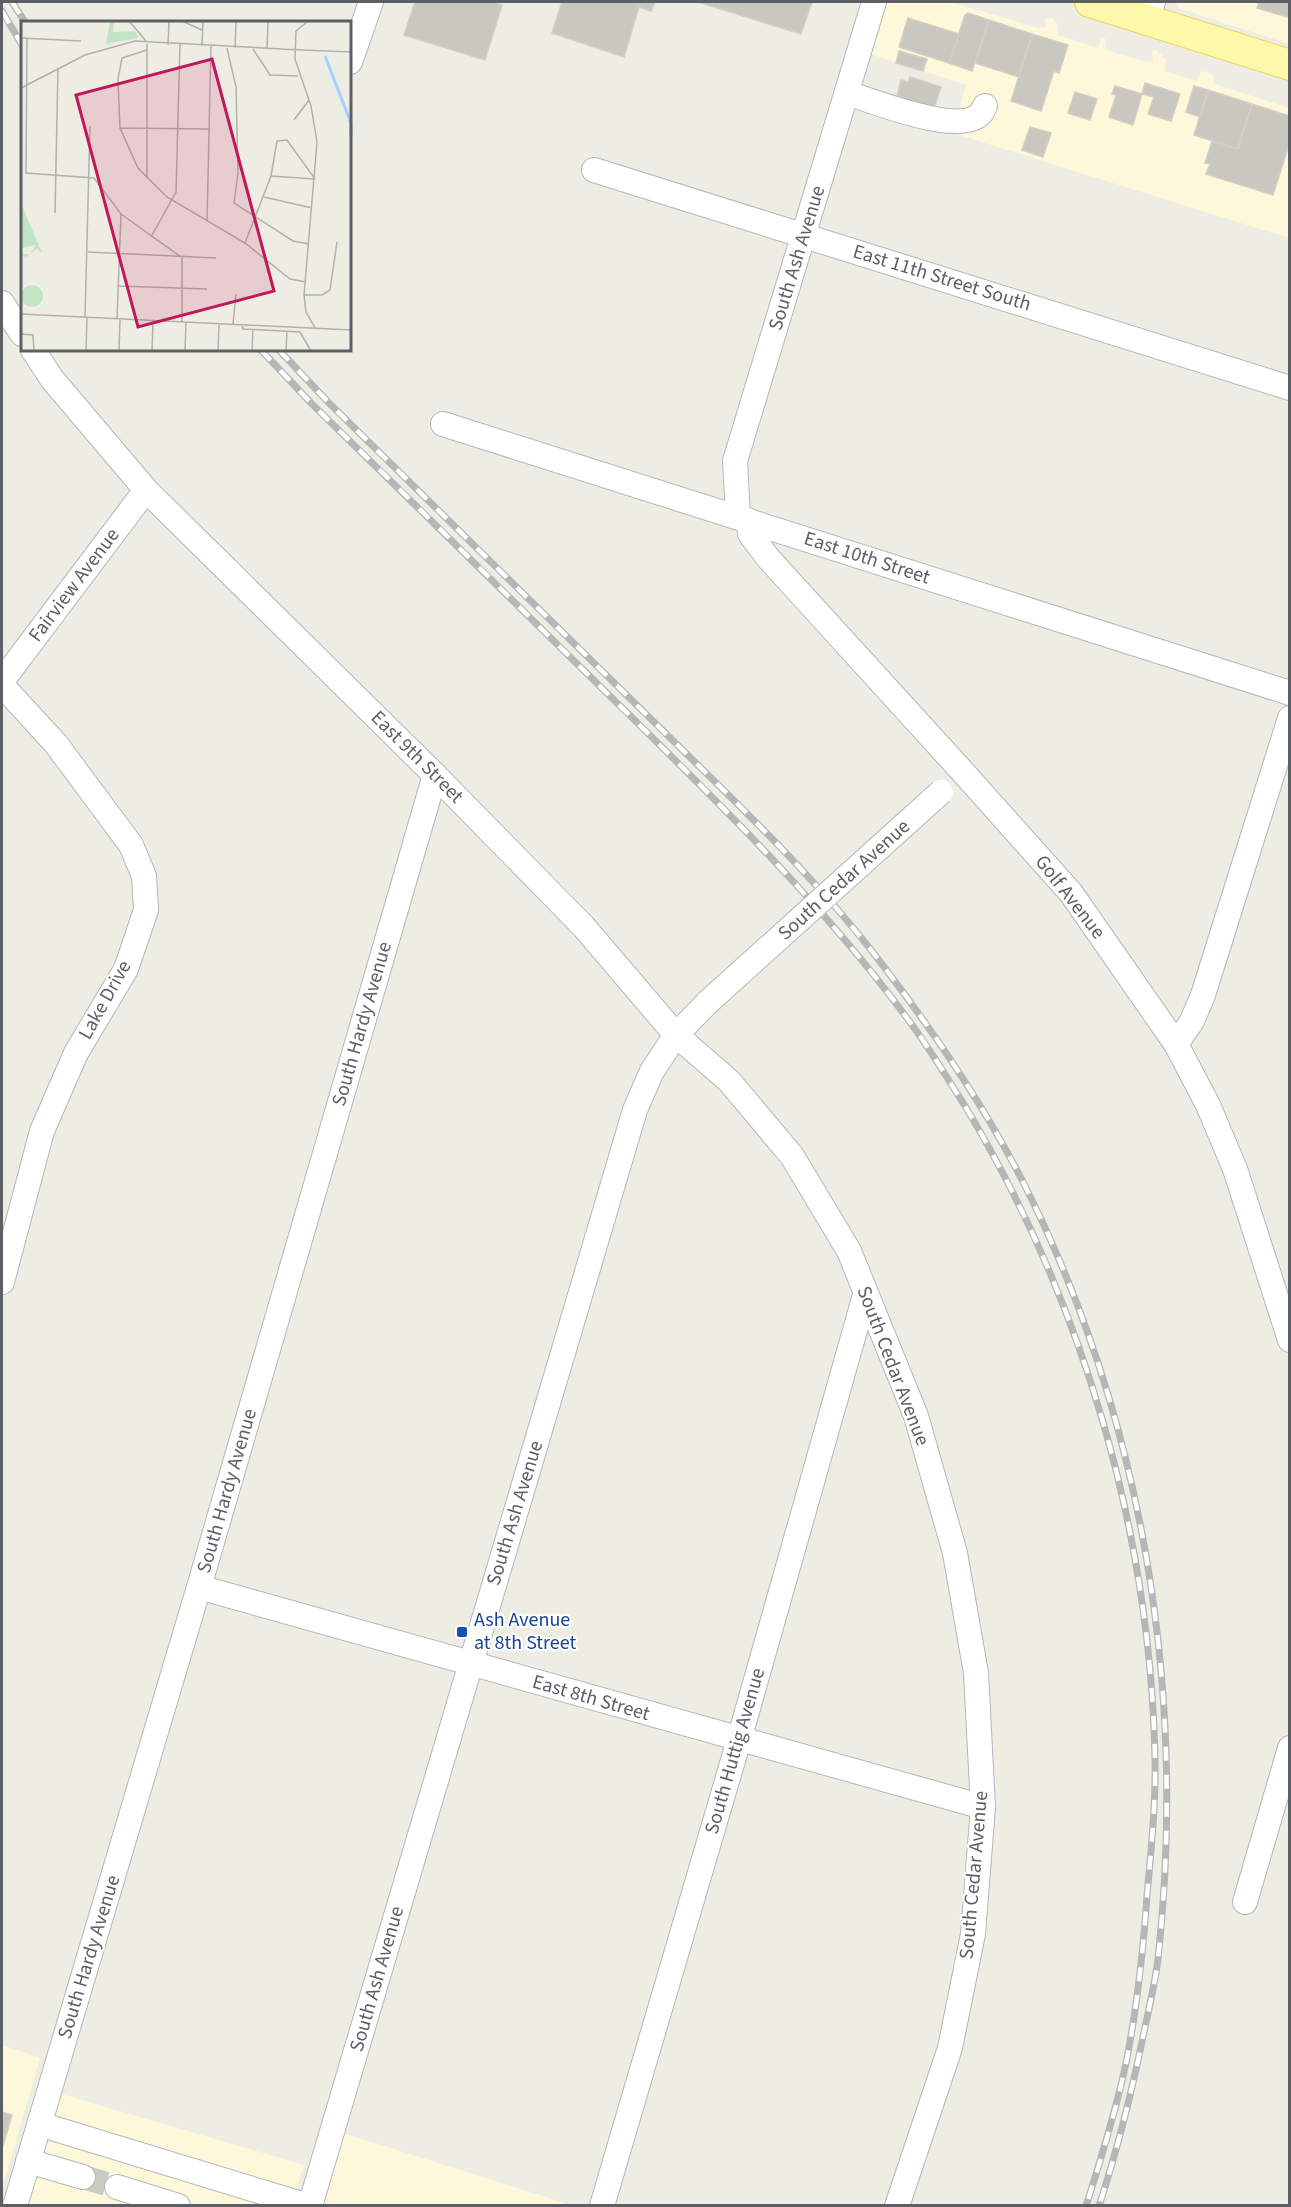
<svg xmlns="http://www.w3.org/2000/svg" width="1291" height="2207" font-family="'Source Sans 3',sans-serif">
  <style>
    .commercial { fill: #fdf8da }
    .building { fill: #cac7c1; stroke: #d3cfc3; stroke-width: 1.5 }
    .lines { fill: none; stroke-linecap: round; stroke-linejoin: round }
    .minor-tunnel { stroke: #cacac4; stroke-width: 24; stroke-dasharray: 24 12; stroke-linecap: butt }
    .minor-casing { stroke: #b5b6bb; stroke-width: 26 }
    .major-casing { stroke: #eed35d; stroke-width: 32 }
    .minor { stroke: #fff; stroke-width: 24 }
    .major { stroke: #fdf8aa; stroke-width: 30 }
    .rail-casing { stroke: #b5b6b6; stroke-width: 7 }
    .rail { stroke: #fff; stroke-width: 4.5; stroke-dasharray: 14; stroke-linecap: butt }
    .minor-bridge-casing { stroke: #b5b6bb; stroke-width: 26; stroke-linecap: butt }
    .minor-bridge { stroke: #fff; stroke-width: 24 }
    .transit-dot { fill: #1a4fb4; stroke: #fff; stroke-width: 2 }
    .labels { text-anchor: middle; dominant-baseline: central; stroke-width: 4.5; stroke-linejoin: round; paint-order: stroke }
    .street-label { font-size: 20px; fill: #5c5f64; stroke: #fff }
    .transit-label { font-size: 20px; fill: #164399; stroke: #fff; text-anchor: start }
    .inset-river { fill: none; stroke: #a5cffd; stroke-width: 3 }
    .inset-road { fill: none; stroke: #b0b0ad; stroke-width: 1.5 }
    .view { fill: #c2185b; fill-opacity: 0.15; stroke: #c2185b; stroke-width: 3 }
    .inset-edge { fill: none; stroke: #5c5f64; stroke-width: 3 }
  </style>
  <rect width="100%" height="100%" fill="#eeede4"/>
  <g class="commercial">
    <polygon points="887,2 950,2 1038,28 1046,27 1045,20 1048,17 1053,19 1058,26 1058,35 1098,48 1101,39 1105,38 1107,50 1145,62 1153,61 1152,51 1156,50 1166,59 1165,71 1196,81 1200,73 1205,71 1212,74 1215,84 1289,108 1289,238 953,133 966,85 870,54"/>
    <polygon points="1175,2 1289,2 1289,44 1178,8"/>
    <polygon points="2,2045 40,2058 2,2189"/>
    <polygon points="58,2093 304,2165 291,2205 27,2206"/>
    <polygon points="343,2133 571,2205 322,2206"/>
  </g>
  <g class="building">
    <polygon points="415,2 491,2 502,5 485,60 404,35"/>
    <polygon points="562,2 655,2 651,11 639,7 624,57 552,33"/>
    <polygon points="698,2 812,2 801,34"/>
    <polygon points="1259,2 1290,2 1290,18 1257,8"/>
    <polygon points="968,13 989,20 972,71 949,63 965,15"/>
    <polygon points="908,18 959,34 949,63 899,47"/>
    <polygon points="989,20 1032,34 1019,77 975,63"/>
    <polygon points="1032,34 1068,45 1059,73 1054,71 1041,111 1011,101"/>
    <polygon points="899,51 927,59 923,71 896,63"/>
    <polygon points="910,77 941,87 932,115 901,105 904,98 897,96 901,80 908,82"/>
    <polygon points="1145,83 1180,94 1171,121 1148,114 1154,97 1142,94"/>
    <polygon points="1115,86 1142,94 1133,125 1109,117 1116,95 1112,94"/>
    <polygon points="1194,86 1208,90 1200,117 1186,112"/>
    <polygon points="1208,90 1252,104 1238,149 1194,135"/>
    <polygon points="1075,92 1097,99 1090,120 1068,113"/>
    <polygon points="1252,104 1290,116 1290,142 1273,195 1206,174 1210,164 1205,163 1212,141 1238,149"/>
    <polygon points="1030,127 1051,133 1043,157 1022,150"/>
    <polygon points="2,2112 12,2115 2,2149"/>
  </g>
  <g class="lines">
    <polyline class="minor-tunnel" points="83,2177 117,2187"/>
    <g class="minor-casing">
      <g id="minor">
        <polyline points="1147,19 1153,2"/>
        <polyline points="350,62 371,2"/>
        <path d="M847,93C873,101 959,136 980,114C983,112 983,109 985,106"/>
        <polyline points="594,170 1290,388"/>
        <polyline points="2,303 22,334"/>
        <polyline points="33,350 52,379 146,490 435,775 584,927 676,1035 729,1081 792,1156 849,1251 916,1416 955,1553 976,1673 983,1807 973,1934 950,2048 897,2206"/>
        <polyline points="443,424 1290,693"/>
        <polyline points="738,517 735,461 874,2"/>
        <polyline points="748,520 750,534 769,559 962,771 1071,893 1176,1044 1208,1105 1235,1169 1290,1340"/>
        <polyline points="2,681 146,490"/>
        <polyline points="2,685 56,744 131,845 144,876 146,910 126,969 76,1053 42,1131 2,1282"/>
        <polyline points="1176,1044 1192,1021 1203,995 1290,718"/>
        <polyline points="199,1587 983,1807"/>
        <polyline points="1245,1902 1290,1748"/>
        <polyline points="39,2124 308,2206"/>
        <polyline points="28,2161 83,2177"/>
        <polyline points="117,2187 178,2206"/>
        <polyline points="15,2206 199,1587 435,775"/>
        <polyline points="310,2206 635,1110 652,1071 676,1035 708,1002"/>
        <polyline points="602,2206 739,1740 865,1295"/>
      </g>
    </g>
    <g class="major-casing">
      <polyline id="major" points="1090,2 1290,65"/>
    </g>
    <use href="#minor" class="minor"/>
    <use href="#major" class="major"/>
    <g class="rail-casing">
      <g id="rail">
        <polyline points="12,2 25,22"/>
        <polyline points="2,11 22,45"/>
        <path d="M261,350L312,404C413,502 513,601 614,700C717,801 821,902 907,1018C928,1046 946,1076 965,1106C1083,1302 1150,1530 1155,1758C1156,1804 1151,1850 1147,1896C1143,1952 1137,2008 1126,2063C1116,2111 1101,2159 1086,2206"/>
        <path d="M279,350L329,403C437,509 545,615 653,721C730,797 812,873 878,959C931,1028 982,1102 1022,1180C1144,1420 1187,1692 1158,1959C1155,1984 1149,2008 1144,2032C1132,2091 1118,2148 1099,2206"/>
      </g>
    </g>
    <use href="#rail" class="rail"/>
    <g class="minor-bridge-casing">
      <polyline id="minor-bridge" points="708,1002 941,792"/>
    </g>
    <use href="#minor-bridge" class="minor-bridge"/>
  </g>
  <rect class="transit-dot" x="456" y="1626" width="12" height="12" rx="3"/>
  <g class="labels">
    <g class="street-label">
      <text transform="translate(797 258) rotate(-73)">South Ash Avenue</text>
      <text transform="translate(942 278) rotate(17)">East 11th Street South</text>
      <text transform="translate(867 558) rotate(18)">East 10th Street</text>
      <text transform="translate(74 585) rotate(-53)">Fairview Avenue</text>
      <text transform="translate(417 757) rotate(45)">East 9th Street</text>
      <text transform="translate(844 880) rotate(-42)">South Cedar Avenue</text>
      <text transform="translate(1070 897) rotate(52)">Golf Avenue</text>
      <text transform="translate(105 1000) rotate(-61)">Lake Drive</text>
      <text transform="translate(362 1024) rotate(-74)">South Hardy Avenue</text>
      <text transform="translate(893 1366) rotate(69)">South Cedar Avenue</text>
      <text transform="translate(227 1491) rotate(-74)">South Hardy Avenue</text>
      <text transform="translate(515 1513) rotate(-73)">South Ash Avenue</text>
      <text transform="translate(591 1698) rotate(16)">East 8th Street</text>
      <text transform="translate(735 1751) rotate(-74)">South Huttig Avenue</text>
      <text transform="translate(974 1875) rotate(-85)">South Cedar Avenue</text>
      <text transform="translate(89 1957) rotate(-73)">South Hardy Avenue</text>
      <text transform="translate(377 1979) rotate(-74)">South Ash Avenue</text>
    </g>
    <g class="transit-label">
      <text x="474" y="1620">Ash Avenue<tspan x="474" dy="23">at 8th Street</tspan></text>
    </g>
  </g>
  <g transform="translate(21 21)">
    <rect width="330" height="330" fill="#eeede4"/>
    <path d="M89,0H93L92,11L114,10L117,17L85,23ZM0,182L21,232L16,228L5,236L0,233H9L15,224L0,227ZM0 275a11 11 0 1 1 22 0a11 11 0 1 1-22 0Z" fill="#c1e5c4"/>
    <path class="inset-river" d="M304,35L330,102V115"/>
    <path class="inset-road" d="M108,0L125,20M161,0L181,9M287,0L275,10L274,38L290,85L296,121L283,274L285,291L294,307M0,17L60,20M6,17L5,152L73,157L100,193L160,236M126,23V157M147,24L148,0M181,25L182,0M206,27L215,66L217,152L213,182L272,220L288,223M214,27L215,0M232,28L249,54L277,55M246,28L247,0M259,28L330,31M126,29L101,37L97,58L99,107L117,147L146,176L224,222L269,258L285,261M0,67L64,34L114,20L261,28M273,99L288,79M99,107L188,108M250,155L294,158M243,176L291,187M34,192L37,47M186,200L190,24M130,216L155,171L159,22M224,222L250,155L256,120L266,119L294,158M67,231L195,237M161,236V301M96,265L186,268M283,274H301L309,269L316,221M0,293L330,309M64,296L69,105M96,298L100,193M212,303L215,273M221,304L222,308L279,311L290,330M0,313L12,314L13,330M65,330L66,297M98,330L99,298M131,330L132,300M164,330L165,301M197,330L198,303M231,330L232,308M265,330L266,310"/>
    <path class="view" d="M191,38L253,270L117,306L55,74Z"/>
    <rect width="330" height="330" class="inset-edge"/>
  </g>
  <rect width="1291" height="2207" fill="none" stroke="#5c5f64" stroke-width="6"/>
</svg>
